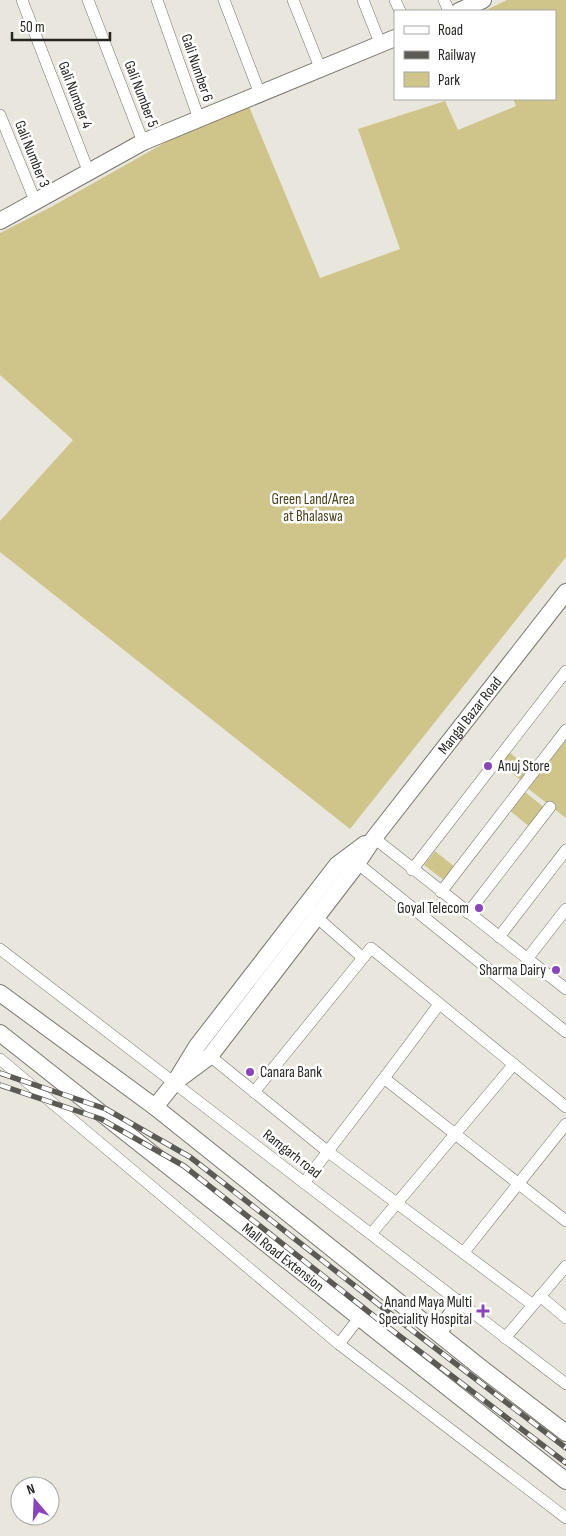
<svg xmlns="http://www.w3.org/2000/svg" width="566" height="1536" font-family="'Sofia Sans Condensed',sans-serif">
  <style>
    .green { fill: #cfc48a }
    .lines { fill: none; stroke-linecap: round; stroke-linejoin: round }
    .street-casing { stroke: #78766d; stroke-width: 12 }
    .secondary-casing { stroke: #78766d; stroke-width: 18 }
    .street { stroke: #fff; stroke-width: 11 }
    .secondary { stroke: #fff; stroke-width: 16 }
    .rail-casing { stroke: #5c5a55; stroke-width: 5.5 }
    .rail { stroke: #fff; stroke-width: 4; stroke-dasharray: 11; stroke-linecap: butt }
    .poi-dot { fill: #8a45b9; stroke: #fff; stroke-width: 2 }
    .labels { text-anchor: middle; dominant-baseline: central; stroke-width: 5; stroke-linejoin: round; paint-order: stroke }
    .street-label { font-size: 15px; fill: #252421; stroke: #fff }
    .park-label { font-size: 15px; fill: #463f17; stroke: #fff }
    .poi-label { font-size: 15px; fill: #252421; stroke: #fff; text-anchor: end }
  </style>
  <rect width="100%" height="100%" fill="#e9e7dd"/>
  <g class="green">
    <polygon points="507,0 566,0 566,557 350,829 0,552 0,521 73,440 0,375 0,233 51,207 198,124 248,104 320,278 400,249 358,129 445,101 458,130 516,106 513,99 555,99 555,11 484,11"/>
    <polygon points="566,738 566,818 526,787"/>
    <polygon points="509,752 531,770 522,781 500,764"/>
    <polygon points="525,792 545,808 530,827 509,810"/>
    <polygon points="435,851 455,867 445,881 424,865"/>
  </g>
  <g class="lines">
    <g class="street-casing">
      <g id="street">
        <polyline points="22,0 89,173"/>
        <polyline points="88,0 143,142"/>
        <polyline points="157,0 199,119"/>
        <polyline points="224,0 260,94"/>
        <polyline points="293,0 321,70"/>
        <polyline points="363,0 380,43"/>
        <polyline points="395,0 400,11"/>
        <polyline points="444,0 449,11"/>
        <polyline points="0,115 36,203"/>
        <polyline points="374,838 566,989"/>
        <polyline points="357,863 566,1032"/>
        <polyline points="412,870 566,671"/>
        <polyline points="441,892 566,730"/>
        <polyline points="312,913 363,958"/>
        <polyline points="468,913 550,807"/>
        <polyline points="499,937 566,850"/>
        <polyline points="0,949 566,1384"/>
        <polyline points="527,959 566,909"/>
        <polyline points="210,1056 327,1151 533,1305"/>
        <polyline points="0,1059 339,1344 566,1518"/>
        <polyline points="385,1079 566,1221"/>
        <polyline points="254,1092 371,948 566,1107"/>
        <path d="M304,1183C349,1123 396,1064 439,1004"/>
        <polyline points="371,1234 514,1064"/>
        <polyline points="464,1252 566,1124"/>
        <polyline points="540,1296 566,1318"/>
        <polyline points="505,1338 566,1266"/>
        <polyline points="339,1344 359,1318"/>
      </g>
    </g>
    <g class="secondary-casing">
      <g id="secondary">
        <polyline points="459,11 483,0"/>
        <polyline points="0,221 143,142 395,38"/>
        <polyline points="0,993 155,1107 480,1367 566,1433"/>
        <path id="s1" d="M0,1033L566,1481"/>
        <path id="s2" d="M175,1082L210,1056L352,871L374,838L566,592"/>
        <polyline points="155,1107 175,1082 197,1046 337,865 365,844"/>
        <polyline points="438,1333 460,1303"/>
      </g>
    </g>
    <use href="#street" class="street"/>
    <use href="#secondary" class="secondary"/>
    <g class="rail-casing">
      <g id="rail">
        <polyline points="0,1073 106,1109 190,1157 396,1318 566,1448"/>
        <polyline points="0,1085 101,1119 184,1166 389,1328 566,1463"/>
      </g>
    </g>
    <use href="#rail" class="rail"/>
  </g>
  <g class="poi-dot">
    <circle cx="488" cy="766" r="5"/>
    <circle cx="479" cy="908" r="5"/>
    <circle cx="556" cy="970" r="5"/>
    <circle cx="250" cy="1072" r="5"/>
    <path d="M480.5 1303.5h5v5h5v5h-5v5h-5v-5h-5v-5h5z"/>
  </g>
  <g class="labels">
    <g class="street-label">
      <text transform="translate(197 68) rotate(71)">Gali Number 6</text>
      <text transform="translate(141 94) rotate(69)">Gali Number 5</text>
      <text transform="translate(75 95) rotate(69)">Gali Number 4</text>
      <text transform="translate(32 154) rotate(68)">Gali Number 3</text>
      <text stroke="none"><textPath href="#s2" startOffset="472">Mangal Bazar Road</textPath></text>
      <text transform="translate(292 1154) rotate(38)">Ramgarh road</text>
      <text stroke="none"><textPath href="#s1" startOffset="361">Mall Road Extension</textPath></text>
    </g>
    <g class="park-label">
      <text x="313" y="499">Green Land/Area<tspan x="313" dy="17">at Bhalaswa</tspan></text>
    </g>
    <g class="poi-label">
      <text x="498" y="766" text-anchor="start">Anuj Store</text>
      <text x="469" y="908">Goyal Telecom</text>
      <text x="546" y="970">Sharma Dairy</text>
      <text x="260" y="1072" text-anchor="start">Canara Bank</text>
      <text x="472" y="1302">Anand Maya Multi<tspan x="472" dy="17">Speciality Hospital</tspan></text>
    </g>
  </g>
  <rect x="394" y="10" width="162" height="90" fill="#ffffff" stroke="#a8a7a6"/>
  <rect x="404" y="26" width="25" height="8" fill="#ffffff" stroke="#a8a7a6"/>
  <text x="438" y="35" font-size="15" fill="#252421">Road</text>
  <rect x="404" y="51" width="25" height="8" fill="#5c5a55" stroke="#a8a7a6"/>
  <text x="438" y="60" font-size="15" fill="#252421">Railway</text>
  <rect x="404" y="72" width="25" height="15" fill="#cfc48a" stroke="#a8a7a6"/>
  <text x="438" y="85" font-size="15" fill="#252421">Park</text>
  <g transform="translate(35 1501) rotate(341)"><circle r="24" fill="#ffffff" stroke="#a8a7a6"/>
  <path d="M0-4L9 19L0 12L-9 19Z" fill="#8a45b9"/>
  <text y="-8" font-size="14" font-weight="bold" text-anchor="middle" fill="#252421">N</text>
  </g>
  <path d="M12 32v8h98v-8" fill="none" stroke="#252421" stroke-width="2.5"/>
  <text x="20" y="32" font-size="15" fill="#252421" stroke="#ffffff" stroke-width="4" paint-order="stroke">50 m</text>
</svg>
